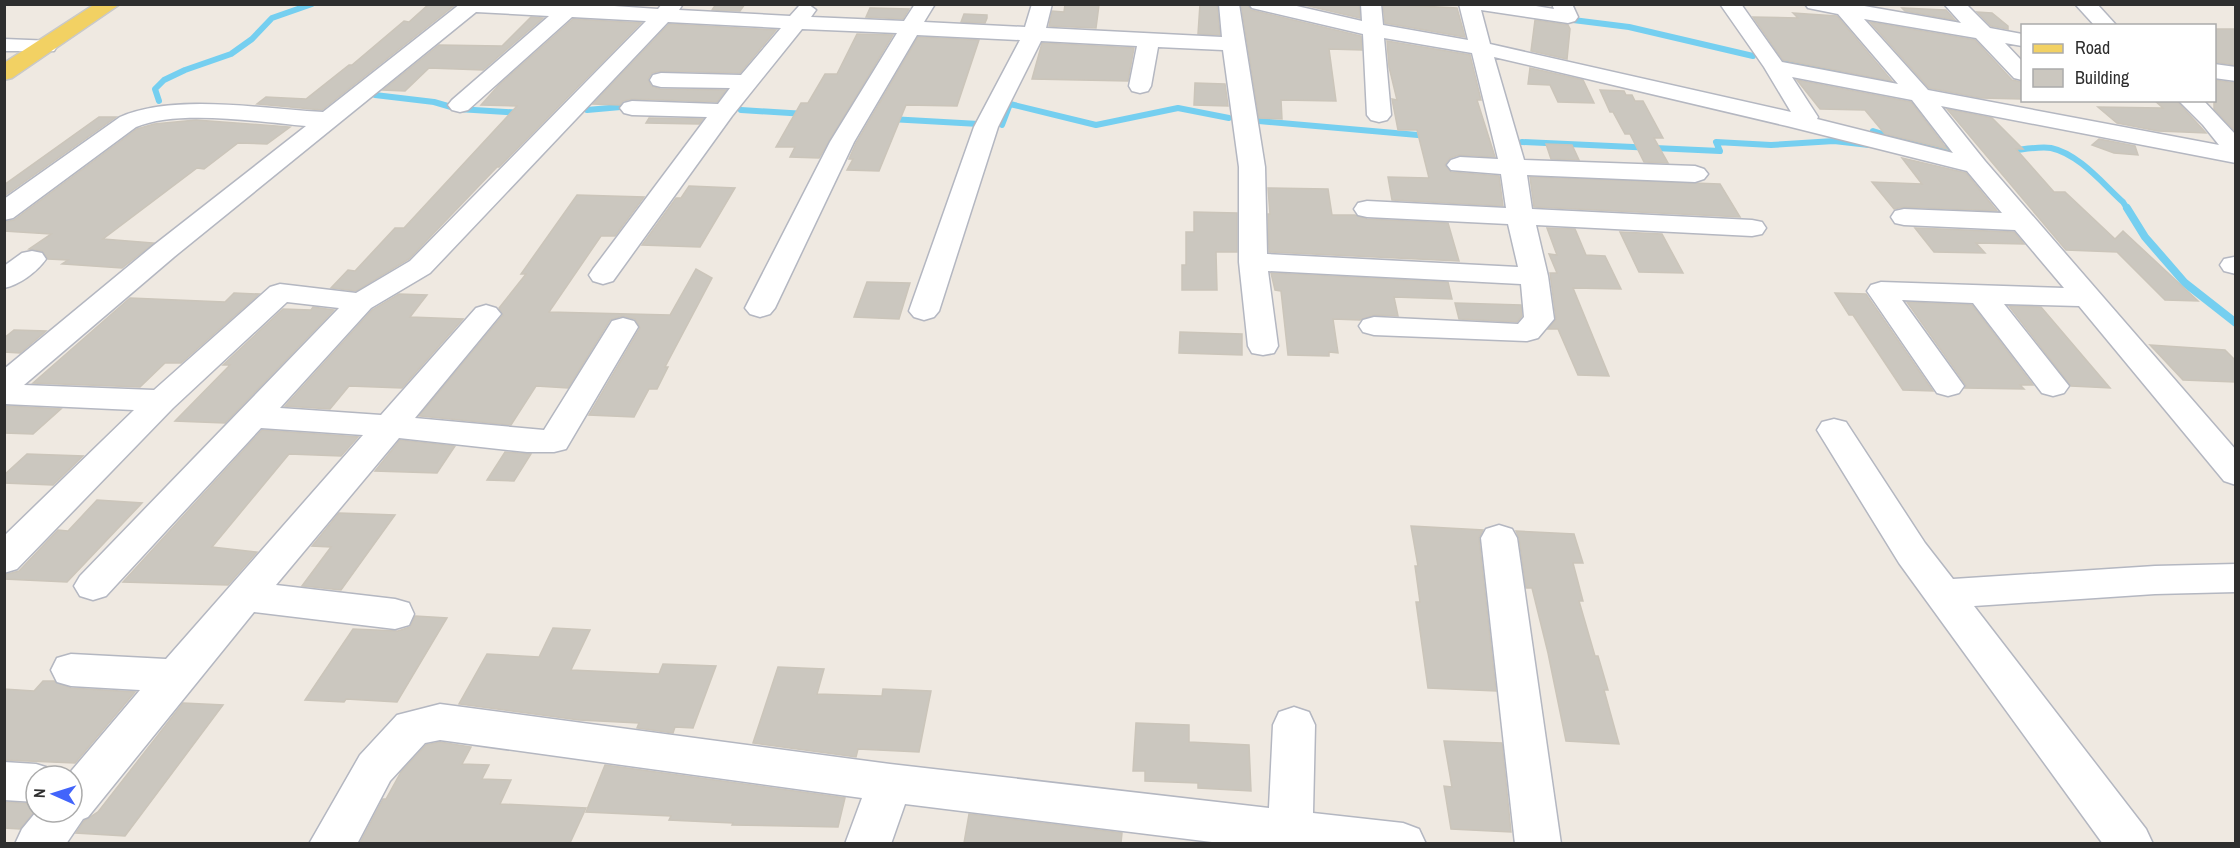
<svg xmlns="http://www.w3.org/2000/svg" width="2240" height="848" font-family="'Archivo Narrow',sans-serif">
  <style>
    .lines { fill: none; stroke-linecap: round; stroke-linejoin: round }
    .stream-far1 { stroke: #75cff0; stroke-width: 6 }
    .stream { stroke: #75cff0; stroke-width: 8 }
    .building { fill: #cbc7bf; stroke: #cbc5ba; stroke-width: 1.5 }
    .minor-casing { stroke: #b4b7c1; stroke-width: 3 }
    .major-casing { stroke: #c9c9c9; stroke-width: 3 }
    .minor { fill: #fff; fill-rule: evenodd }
    .major { fill: #f2d163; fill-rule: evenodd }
  </style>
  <rect width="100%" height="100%" fill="#efe9e1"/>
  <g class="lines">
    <g class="stream-far1">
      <polyline points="1565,19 1629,27 1753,56"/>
      <polyline points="1785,62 1839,72"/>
      <polyline points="375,95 434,102 458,109 523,113"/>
      <polyline points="159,101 155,89 164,80 185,70 231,54 252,39 272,18 312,4"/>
      <polyline points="587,110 632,106"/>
      <polyline points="741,110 806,114"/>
      <polyline points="890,119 979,124"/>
      <polyline points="1259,121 1429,136"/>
      <polyline points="1002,125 1010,104 1096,125 1178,108 1229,118"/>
      <polyline points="1874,134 1873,131 1921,146 1952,149"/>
      <polyline points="1522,142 1720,151 1716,142 1771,145 1834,141 1869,145"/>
      <path d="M2008,151C2021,150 2038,146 2051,148C2079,154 2103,184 2123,202L2128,210"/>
    </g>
    <polyline class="stream" points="2127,208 2145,237 2185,283 2236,323"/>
  </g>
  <g class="building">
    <polygon points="429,4 456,4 322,110 257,104 266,97 306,99 349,65 352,65 404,21 409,22"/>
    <polygon points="716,4 745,4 740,11 712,10"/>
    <polygon points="1065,4 1099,5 1096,28 1049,26 1052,11 1064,12"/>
    <polygon points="1200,4 1217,4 1220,35 1198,34"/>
    <polygon points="1241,4 1247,4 1251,10 1361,36 1362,50 1329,49 1336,101 1281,100 1282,119 1259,118"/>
    <polygon points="1300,4 1359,4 1360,18"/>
    <polygon points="1383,4 1457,8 1465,37 1385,23"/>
    <polygon points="870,8 909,9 903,19 866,17"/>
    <polygon points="1902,8 1946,10 1955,20 1905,11"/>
    <polygon points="1977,12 1992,13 2008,26 2008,29 1991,26"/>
    <polygon points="1793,13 1837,16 1892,81 1783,60 1753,17 1798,18"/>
    <polygon points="964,14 987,15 987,18 985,23 961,22"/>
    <polygon points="531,17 543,18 483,70 429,68 405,91 383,90 439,45 502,46"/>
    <polygon points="573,19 641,23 499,167 497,167 409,259 356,291 331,288 348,270 355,271 395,228 404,228 517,106 481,105 498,86"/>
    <polygon points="1535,20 1568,25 1570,29 1567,59 1531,51"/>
    <polygon points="1870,22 1975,40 2012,80 2022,82 2022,99 1981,98 1929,88"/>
    <polygon points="669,24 776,30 740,73 661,71 652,73 648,79 651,86 660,89 726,90 717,102 632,99 623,101 620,105 593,104"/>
    <polygon points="2214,29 2235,29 2235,65 2214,62"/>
    <polygon points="857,34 893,35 819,158 790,157 795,147 776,147 801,103 808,103 825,74 837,74"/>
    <polygon points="918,37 979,40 957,106 906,105 879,171 847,170 853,159 849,159 856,143"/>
    <polygon points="1387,41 1470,55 1481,100 1477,100 1495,157 1459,155 1450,158 1445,165 1451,172 1499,176 1503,206 1392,200 1388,177 1429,178 1417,130 1398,130 1392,99 1397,100 1389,67"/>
    <polygon points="1042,43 1134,48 1128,81 1032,79"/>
    <polygon points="1530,68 1583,80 1594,103 1558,102 1550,85 1528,84"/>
    <polygon points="1797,80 1911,102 1947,149 1885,134 1865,110 1820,109"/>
    <polygon points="2214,80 2235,83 2235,131 2214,109"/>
    <polygon points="1195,83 1225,84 1228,106 1194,105"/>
    <polygon points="1600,90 1624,91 1626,95 1632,95 1635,101 1643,101 1663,138 1654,138 1668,163 1644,162 1630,134 1625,134 1613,112 1610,112"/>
    <polygon points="2154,100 2176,100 2206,133 2158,131 2117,123 2098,107 2163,108"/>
    <polygon points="1947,109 1992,118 2023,149 2016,149 2054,192 2065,192 2115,239 2123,231 2198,301 2165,300 2117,252 2066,250"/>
    <polygon points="99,117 116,117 4,196 4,185"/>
    <polygon points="649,118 703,119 699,124 646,123"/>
    <polygon points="196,120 290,127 267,144 238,143 204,169 197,168 103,239 154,243 122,268 62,264 68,260 48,259 42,251 29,249 51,234 4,231 4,222 14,220 137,129 154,124"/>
    <polygon points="2099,139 2135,146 2138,155 2114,153 2092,145"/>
    <polygon points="1546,144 1572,145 1579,160 1551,159"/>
    <polygon points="1902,158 1966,173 1997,211 1904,207 1894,209 1872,182 1922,184"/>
    <polygon points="1530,177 1720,184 1740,217 1534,207"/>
    <polygon points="689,186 735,188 700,247 642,245 676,198 681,198"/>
    <polygon points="1268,188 1328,189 1332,215 1355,215 1367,219 1448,223 1459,261 1269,252 1268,214 1270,214"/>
    <polygon points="577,195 644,197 615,236 601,236 549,312 670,315 696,269 712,278 665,367 668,367 657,389 649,389 634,417 589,415 640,328 635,319 622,316 610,320 568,388 536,386 511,425 419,416 503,315 499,308 526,274 521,274"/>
    <polygon points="1194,212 1237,213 1237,252 1216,252 1217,290 1182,290 1182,265 1186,265 1186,232 1194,232"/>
    <polygon points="1547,228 1575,229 1586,255 1605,256 1621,289 1573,288 1609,376 1578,375 1558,329 1548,329 1556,319 1550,273 1557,273 1549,254 1557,255"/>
    <polygon points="1915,228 2014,232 2024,244 1976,243 1985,253 1934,252"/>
    <polygon points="1620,232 1662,234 1683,273 1639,272"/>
    <polygon points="1271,273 1448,282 1452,299 1394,297 1398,316 1374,315 1360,320 1333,319 1338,353 1329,352 1329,356 1288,355 1281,291 1275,290"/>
    <polygon points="867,282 910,283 899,319 854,317"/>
    <polygon points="234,293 259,294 181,363 165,363 140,387 33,383 130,298 225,302"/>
    <polygon points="1835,293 1866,294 1933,391 1903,390 1853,315 1849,315"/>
    <polygon points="399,294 427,295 410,317 463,319 402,388 349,386 330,409 285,406 372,310"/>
    <polygon points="1907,302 1972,305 2033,385 2020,385 2024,389 1965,388 1966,385"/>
    <polygon points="1455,303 1521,305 1522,316 1517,322 1459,319"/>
    <polygon points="2009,306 2041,307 2110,388 2071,386"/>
    <polygon points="313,307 334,310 225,423 175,421 230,365 223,365 283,309 311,310"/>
    <polygon points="14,330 46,331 20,353 4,352 4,338"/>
    <polygon points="1180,332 1242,334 1242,355 1179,353"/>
    <polygon points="2150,345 2225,350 2235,360 2235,382 2183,380"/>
    <polygon points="7,406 61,409 33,434 4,433 4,408"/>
    <polygon points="262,430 358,437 341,456 289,454 212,547 257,552 228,585 123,582"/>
    <polygon points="400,440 455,446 437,473 375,471"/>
    <polygon points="505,452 531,454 514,481 487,480"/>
    <polygon points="27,454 83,456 53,485 4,483 4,475"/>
    <polygon points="97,500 142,503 67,582 4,579 4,575 19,571 58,530 68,531"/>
    <polygon points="339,513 395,515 341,590 302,586 331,547 312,546"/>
    <polygon points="1411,526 1483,530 1479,538 1496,691 1428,688 1416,602 1420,602 1415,566 1418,566"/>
    <polygon points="1516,531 1574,534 1583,563 1573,563 1583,601 1579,601 1595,656 1598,656 1608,690 1604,690 1619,744 1566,741 1548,653 1532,588 1526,588 1519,538"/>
    <polygon points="415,616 447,618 397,702 346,699 344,702 305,700 353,629 398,631 410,627"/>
    <polygon points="553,628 590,630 571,670 659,674 663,664 716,666 693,728 675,727 673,733 637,728 639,723 579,720 459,704 487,654 539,657"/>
    <polygon points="778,667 824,669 817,694 882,696 883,689 931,691 919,752 858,749 856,757 753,743"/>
    <polygon points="43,681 54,681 71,688 135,692 75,763 4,760 4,689 34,691"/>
    <polygon points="183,703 223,705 125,836 76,833 84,821 98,812"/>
    <polygon points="1136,723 1189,725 1189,742 1249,745 1251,791 1198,788 1198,783 1145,781 1145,771 1133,771"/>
    <polygon points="1444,741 1502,743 1511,832 1451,829 1444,786 1452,787"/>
    <polygon points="440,742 471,747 462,764 489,765 482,779 511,780 500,804 586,808 570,843 427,841 425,843 360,843 383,799 386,799 401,772 426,745"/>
    <polygon points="605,765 845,798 838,827 732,825 733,823 669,820 671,816 586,812"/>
    <polygon points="4,802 36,804 36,810 20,829 4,828"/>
    <polygon points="969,814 1122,833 1121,843 964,843"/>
  </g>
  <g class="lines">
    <g class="minor-casing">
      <g id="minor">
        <path d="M460,4H585L658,9L662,4H683L679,10L790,16L799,6L808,4L816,10L811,17L904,21L915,4H935L924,22L1025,27L1032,4H1052L1046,28L1222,37L1219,4H1239L1265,167L1267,254L1518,267L1508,224L1367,217L1358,215L1354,209L1358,203L1367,201L1506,208L1501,174L1451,170L1447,165L1451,160L1460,157L1498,159L1472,53L1384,38L1391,115L1387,120L1379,122L1371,120L1367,115L1363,34L1252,8L1249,4H1288L1362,21L1361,4H1381L1383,25L1468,40L1459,4H1524L1554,9L1552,4H1572L1578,17L1575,21L1568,23L1481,10L1490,44L1791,112L1764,67L1720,4H1741L1782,62L1898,84L1838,14L1808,8L1805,4H1853L1961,23L1944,4H1966L1990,28L2022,34V46L2005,43L2022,61V80L2014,78L1976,38L1864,19L1928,90L2219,145L2203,125L2178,100H2203L2236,135V163L1941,106L1985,161L2236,450V485L2224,481L2079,306L2004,304L2069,386L2064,393L2053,396L2042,393L1973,303L1902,300L1964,386L1959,393L1948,396L1937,393L1867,291L1871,285L1881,282L2064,288L2015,230L1904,225L1895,223L1891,217L1895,211L1904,209L2002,213L1967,171L1787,126L1494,57L1524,160L1695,166L1704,169L1708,174L1704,179L1695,182L1527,175L1532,209L1752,220L1762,222L1766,228L1762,234L1752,236L1536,225L1548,276L1554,319L1538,338L1527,341L1374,335L1363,332L1359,326L1363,320L1374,317L1518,324L1524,317L1521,284L1268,271L1278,346L1274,353L1263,355L1252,353L1248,346L1239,262V167L1223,50L1158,47L1151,86L1148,91L1140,93L1132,91L1129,86L1137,46L1041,41L998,127L939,311L934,317L924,320L914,317L909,311L974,127L1020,40L917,35L854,142L775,308L770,314L760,317L750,314L745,308L830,142L897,33L802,29L732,116L613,281L603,284L593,281L589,275L593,269L707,117L632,115L624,113L620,108L624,103L632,101L718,104L730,88L661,87L653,85L650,80L653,75L661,73L741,75L781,28L668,22L430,273L371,308L280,408L381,415L476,308L486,305L496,308L501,314L415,418L544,430L612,321L623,318L634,321L638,327L566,449L554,452H527L399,438L276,585L395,599L409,603L414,614L409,625L395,629L254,612L88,817L83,819L66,844H15L22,829L36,812H72V776H67L140,690L71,686L57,682L51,670L57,658L71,654L166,659L363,435L261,428L106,596L93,600L80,596L74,586L80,576L339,308L287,302L173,408L17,569L4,573V536L134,410L4,404V369L154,245L306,126C260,122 178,109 136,127L13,218L4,220V199L120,117C175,93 263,109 323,112ZM476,12L549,16L452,100L448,105L452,110L460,112L468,110L572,17L646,21L410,261L356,293L280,284L270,287L154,390L24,385L174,257ZM1792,77L1912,100L1953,153L1817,119L1818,117Z"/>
        <polygon points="2075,4 2097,4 2117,26 2095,26"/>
        <polygon points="4,39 54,41 57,46 54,51 4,51"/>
        <polygon points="2214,64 2236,67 2236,81 2214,78"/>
        <path d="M32,251L42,253L46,259C37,272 19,285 4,288V266L22,253Z"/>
        <polygon points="2234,257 2236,257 2236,274 2224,271 2220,265 2224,259"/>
        <polygon points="1834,419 1846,422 1925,543 1953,579 2155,566 2236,564 2236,592 2155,594 1974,606 2146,829 2153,844 2103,844 1899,563 1817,430 1822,422"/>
        <polygon points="1499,525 1512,529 1517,538 1561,844 1515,844 1481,538 1486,529"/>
        <polygon points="440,704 890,764 1269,808 1273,725 1279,712 1294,707 1309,712 1315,725 1313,813 1403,823 1419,829 1426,844 1228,844 905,804 891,844 845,844 862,798 440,740 425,743 390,781 357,844 309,844 360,755 397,715"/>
        <polygon points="4,762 36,764 52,769 55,776 36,776 36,802 4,800"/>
      </g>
    </g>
    <g class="major-casing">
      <polygon id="major" points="95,4 120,4 12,78 4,80 4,63"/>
    </g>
    <use href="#minor" class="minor"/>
    <use href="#major" class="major"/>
  </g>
  <rect width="2240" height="848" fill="none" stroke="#2e2e2e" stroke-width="12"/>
  <rect x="2021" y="24" width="195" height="78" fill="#ffffff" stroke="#ababab" stroke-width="1.5"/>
  <rect x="2033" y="44" width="30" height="9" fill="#f2d163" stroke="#ababab" stroke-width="1.5"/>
  <text x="2075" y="54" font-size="18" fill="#2e2e2e">Road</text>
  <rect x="2033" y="69" width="30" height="18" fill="#cbc7bf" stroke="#ababab" stroke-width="1.5"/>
  <text x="2075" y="84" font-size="18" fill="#2e2e2e">Building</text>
  <g transform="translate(54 794) rotate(273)"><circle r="28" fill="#ffffff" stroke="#ababab" stroke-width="1.5"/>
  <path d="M0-4.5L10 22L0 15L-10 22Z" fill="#4264fb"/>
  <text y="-9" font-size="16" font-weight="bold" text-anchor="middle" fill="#2e2e2e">N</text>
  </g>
</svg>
